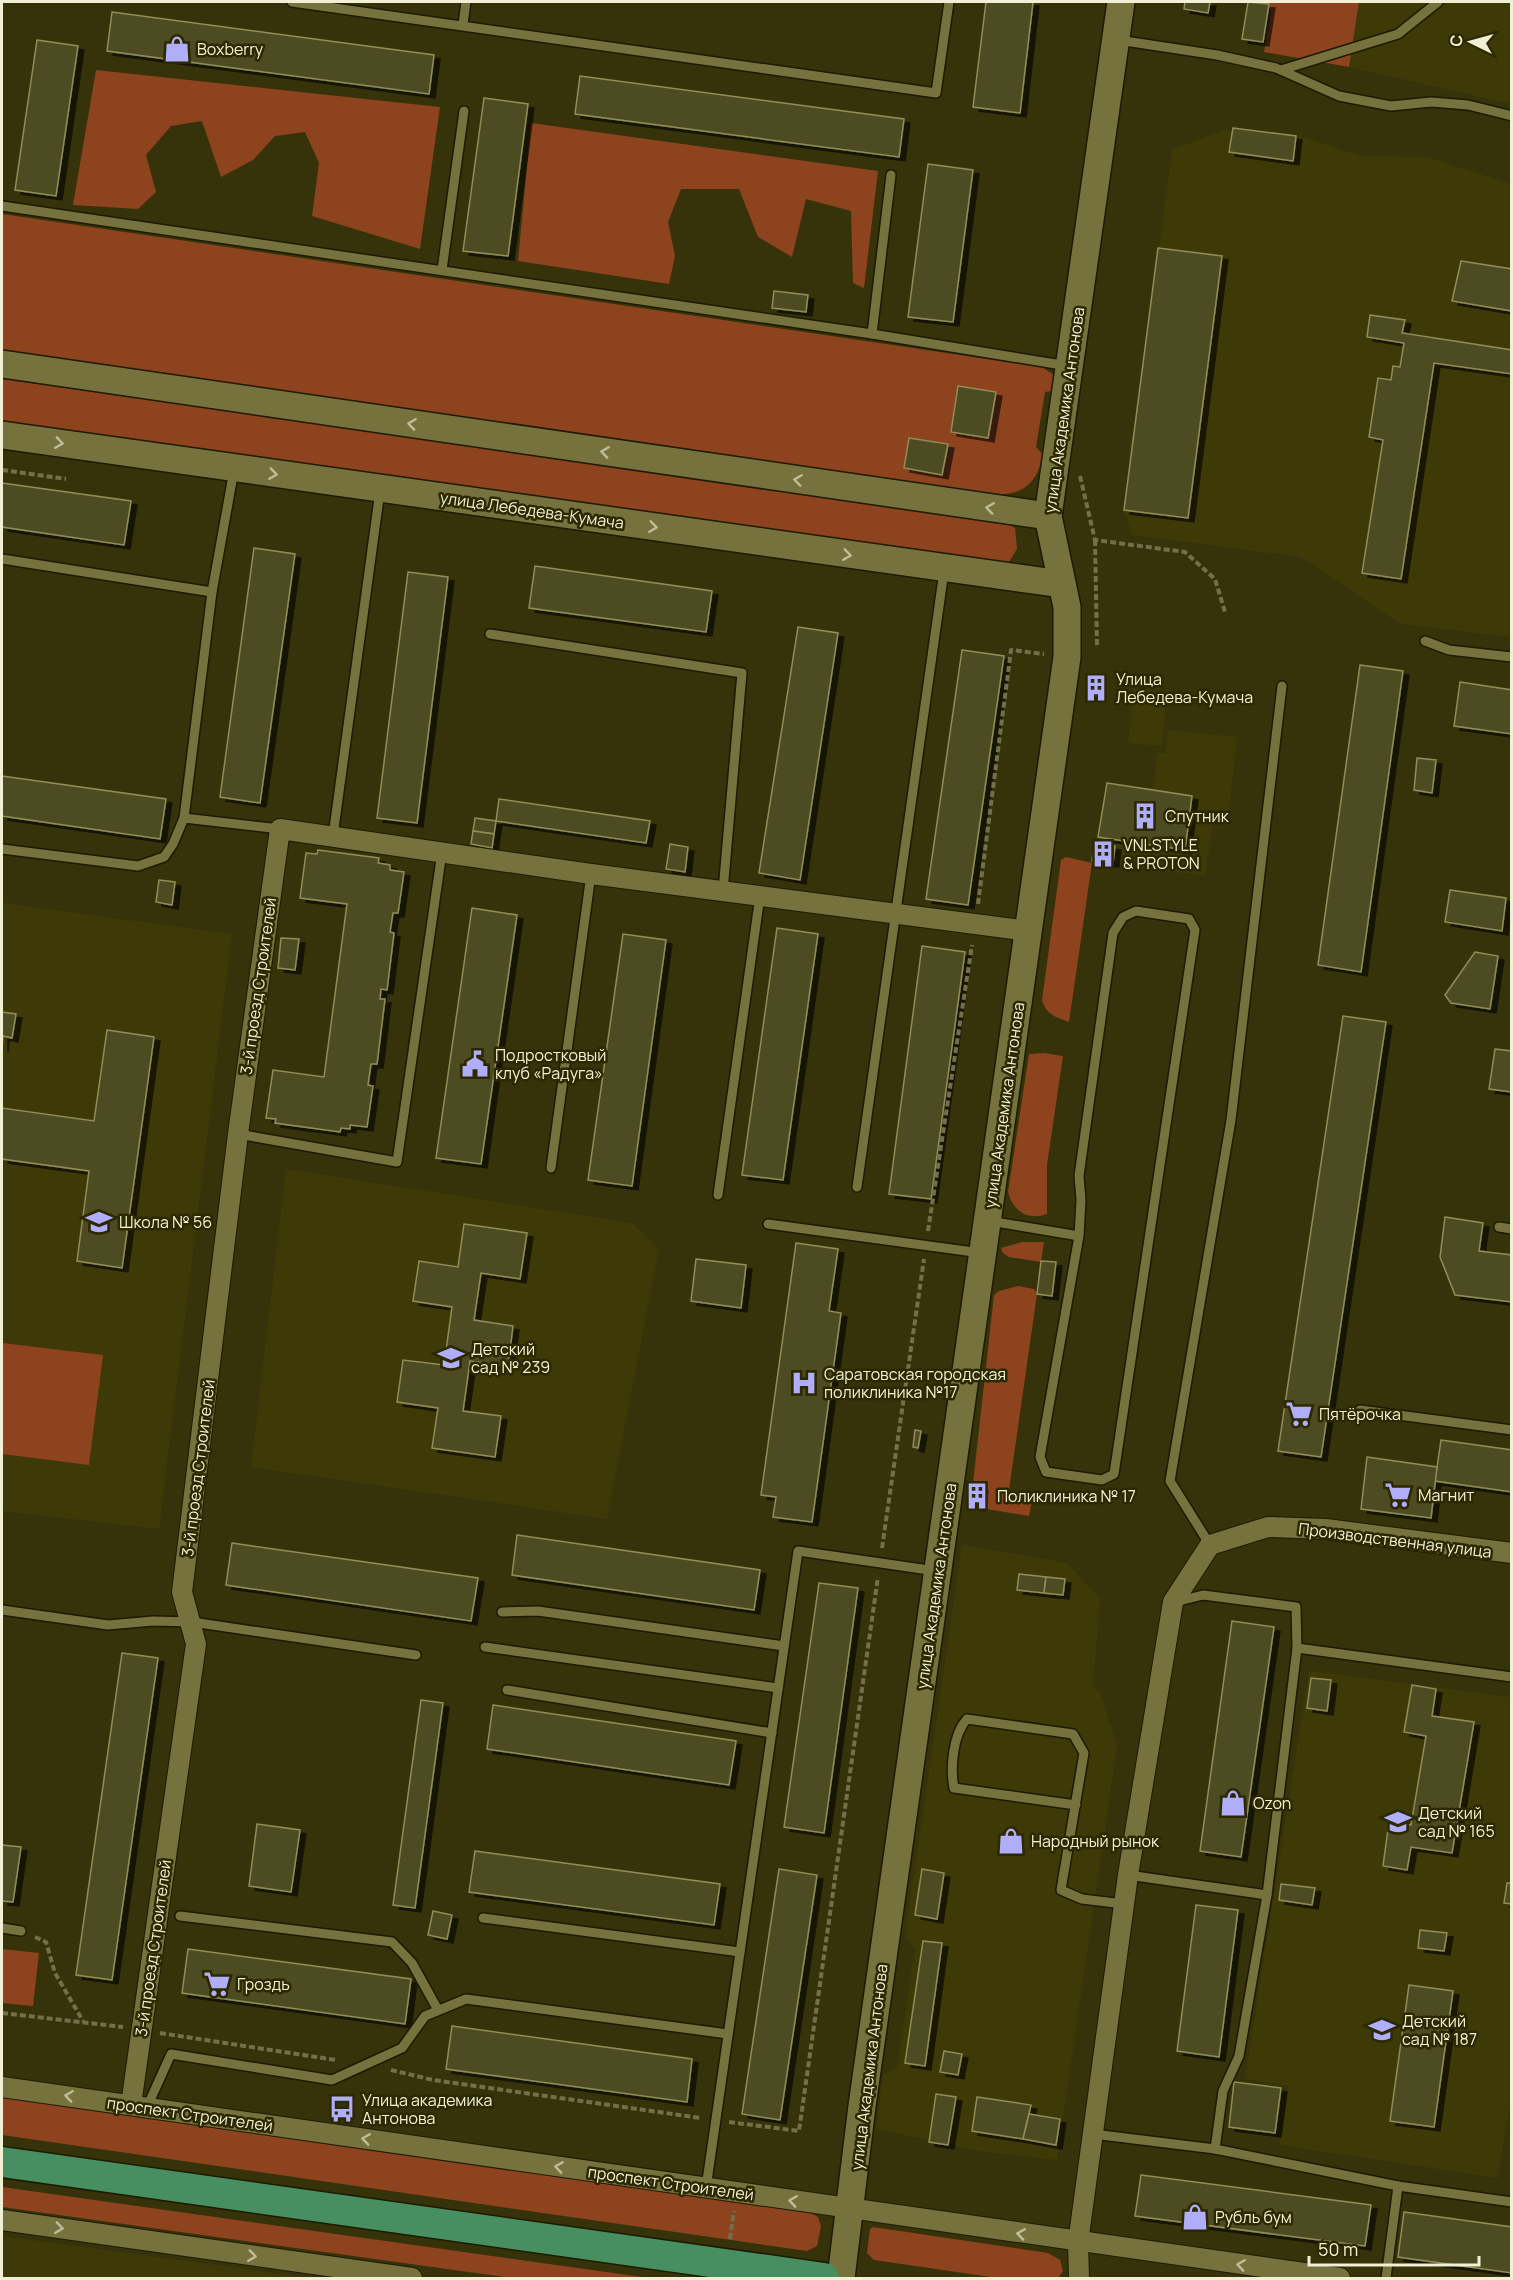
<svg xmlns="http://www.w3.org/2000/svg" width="1513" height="2280" font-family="Manrope,sans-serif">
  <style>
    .built { fill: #3e3a08 }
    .green { fill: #8d431e }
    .building { fill: #4e4b21; stroke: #908d58; stroke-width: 1.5; filter: url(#shadow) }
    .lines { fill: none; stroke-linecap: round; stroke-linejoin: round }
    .lane-casing { stroke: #1c1a01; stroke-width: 12 }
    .street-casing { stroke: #1c1a01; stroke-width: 22 }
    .secondary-casing { stroke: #1c1a01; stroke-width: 30 }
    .primary-casing { stroke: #1c1a01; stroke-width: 33 }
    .path { stroke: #72704b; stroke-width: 4; stroke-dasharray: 6 3; stroke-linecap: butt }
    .lane { stroke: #76723e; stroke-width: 9 }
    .street { stroke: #76723e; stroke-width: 20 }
    .secondary { stroke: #76723e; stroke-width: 27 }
    .primary { stroke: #478f61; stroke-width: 30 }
    .oneway { stroke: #c0be98 }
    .labels { text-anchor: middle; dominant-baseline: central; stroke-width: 5; stroke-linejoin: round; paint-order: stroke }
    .poi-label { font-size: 16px; fill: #f1f0d4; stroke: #2c2900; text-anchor: start }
    .street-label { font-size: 16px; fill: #f1f0d4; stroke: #2c2900 }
  </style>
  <defs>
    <filter id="shadow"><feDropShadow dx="6" dy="4" stdDeviation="0" flood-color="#0009"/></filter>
  </defs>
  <rect width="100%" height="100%" fill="#36330a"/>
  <g class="built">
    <polygon points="1359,2 1511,2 1511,104 1349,67"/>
    <polygon points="1225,130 1306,138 1361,156 1426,157 1511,184 1511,637 1400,624 1301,557 1132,535 1124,510 1172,150"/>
    <polygon points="1133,689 1167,692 1162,746 1128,743"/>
    <polygon points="1168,730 1237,737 1229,811 1215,810 1205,876 1092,861 1107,783 1153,792 1157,753 1166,753"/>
    <polygon points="2,903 232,934 159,1529 2,1511"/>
    <polygon points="286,1169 632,1223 659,1249 607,1519 251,1467"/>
    <polygon points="962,1545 1067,1563 1100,1599 1093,1686 1100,1692 1117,1746 1057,2160 978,2151 876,2129 883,2075 897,2068 915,1948 905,1936"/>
    <polygon points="1309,1671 1511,1697 1512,2092 1498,2178 1279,2145 1288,2086 1245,2079"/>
    <polygon points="2,2236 312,2278 2,2278"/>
  </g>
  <g class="green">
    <polygon points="1266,2 1359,2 1349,67 1264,52 1271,12"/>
    <polygon points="96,70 440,107 420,249 312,216 319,163 305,132 275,136 253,160 221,177 202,121 171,126 146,155 156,192 138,209 73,205"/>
    <polygon points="531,123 878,171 864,288 853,283 851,211 806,199 792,257 758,237 739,189 681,189 668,222 675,256 669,284 518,261"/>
    <path d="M2,214L1042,367L1054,375L1052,391L1045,392L1036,447L1043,455C1033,504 997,496 959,489C937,486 916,482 894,479L882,480L2,355Z"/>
    <polygon points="2,379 1002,520 1015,528 1017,549 1009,562 997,564 2,425"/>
    <path d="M1066,857L1092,863L1069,1022C1055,1017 1046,1014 1042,1000L1061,860Z"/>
    <path d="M1044,1053L1063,1056L1047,1165V1214C1027,1221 1013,1211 1008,1192L1029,1054Z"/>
    <polygon points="1022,1242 1044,1242 1041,1262 1009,1257 1003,1253 1001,1248"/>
    <polygon points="1018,1286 1034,1289 1037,1294 1008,1497 1032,1501 1029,1516 981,1508 984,1485 973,1483 994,1295 999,1291"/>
    <polygon points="2,1343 103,1355 89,1465 2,1454"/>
    <polygon points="2,1949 39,1953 33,2006 2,2003"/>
    <polygon points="2,2094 811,2213 818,2217 821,2226 817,2246 807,2251 2,2135"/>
    <polygon points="2,2187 649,2278 511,2278 2,2207"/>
    <polygon points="873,2227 1048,2253 1060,2260 1063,2271 1058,2278 998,2278 874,2260 867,2253 870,2229"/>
  </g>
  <g class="building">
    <polygon points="986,2 1033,2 1020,113 973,107"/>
    <polygon points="1185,2 1210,2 1208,13 1184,9"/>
    <polygon points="1248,2 1269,4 1263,42 1242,39"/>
    <polygon points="112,12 434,55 429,94 107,51"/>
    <polygon points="37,40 78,46 56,196 15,190"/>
    <polygon points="580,76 904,119 899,157 575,114"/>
    <polygon points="484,98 528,104 508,256 463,251"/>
    <polygon points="1233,128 1296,136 1293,161 1229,152"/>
    <polygon points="928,164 973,170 953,322 908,317"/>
    <polygon points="1158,248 1222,256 1188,518 1124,510"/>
    <polygon points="1461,261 1512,269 1512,311 1452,301"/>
    <polygon points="774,291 808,295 806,312 772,308"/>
    <polygon points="1370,315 1405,320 1402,333 1512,350 1512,374 1434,363 1401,579 1362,573 1383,440 1369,437 1378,378 1391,380 1393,366 1400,367 1404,343 1367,337"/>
    <polygon points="958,386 996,392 988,438 951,432"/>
    <polygon points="909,438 948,444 942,475 904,468"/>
    <polygon points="2,483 131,501 124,545 2,527"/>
    <polygon points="254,548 295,554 260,803 220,797"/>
    <polygon points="535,566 712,591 706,632 529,608"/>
    <polygon points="408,572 448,577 417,823 377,818"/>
    <polygon points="798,627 838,633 800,880 759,873"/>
    <polygon points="962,650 1004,656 968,905 926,899"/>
    <polygon points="1360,665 1403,671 1361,972 1318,965"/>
    <polygon points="1093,679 1100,680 1098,697 1092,697"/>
    <polygon points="1460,682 1512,690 1512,734 1454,726"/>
    <polygon points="1417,758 1436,760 1432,793 1414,790"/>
    <polygon points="2,776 166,799 160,839 2,816"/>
    <polygon points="1107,783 1192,796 1185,850 1098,837"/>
    <polygon points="499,799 650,821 646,843 496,821"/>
    <polygon points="475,818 496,821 494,834 473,831"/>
    <polygon points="473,831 494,834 492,848 471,844"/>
    <polygon points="670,844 688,847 685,872 666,869"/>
    <polygon points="1094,844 1115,846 1113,863 1092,861"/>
    <polygon points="318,850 379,858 378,863 390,865 390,870 404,872 398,913 393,913 390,932 394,933 387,990 381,989 380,999 385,999 377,1064 371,1064 368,1085 373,1086 367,1127 350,1125 350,1129 341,1128 340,1132 275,1123 276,1119 266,1118 273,1070 324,1077 347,904 300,898 306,853 317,854"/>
    <polygon points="159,880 175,882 172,905 156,902"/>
    <polygon points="1450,890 1506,898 1502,931 1445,922"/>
    <polygon points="472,908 517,915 481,1164 436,1158"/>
    <polygon points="777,928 818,934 783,1180 742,1175"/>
    <polygon points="623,934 666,940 632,1186 588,1180"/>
    <polygon points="281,938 299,939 295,970 278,968"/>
    <polygon points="922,946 965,952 931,1199 889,1194"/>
    <polygon points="1475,952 1498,956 1490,1009 1451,1003 1445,995"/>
    <polygon points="2,1012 16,1014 12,1038 3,1036 2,1048"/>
    <polygon points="1343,1016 1386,1022 1321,1457 1278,1451"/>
    <polygon points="107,1030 154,1037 122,1268 77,1261 89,1171 2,1159 2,1108 94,1121"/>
    <polygon points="1495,1049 1512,1051 1512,1092 1489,1089"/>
    <polygon points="1445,1217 1483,1223 1479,1251 1512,1255 1512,1302 1455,1295 1440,1257"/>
    <polygon points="464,1224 527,1233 520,1279 481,1273 474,1320 513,1326 508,1366 470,1361 463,1411 501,1416 495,1457 432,1448 438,1408 397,1402 403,1360 444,1365 452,1307 413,1301 419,1261 458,1267"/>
    <polygon points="796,1243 838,1249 829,1311 841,1313 812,1522 773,1517 776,1497 761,1495"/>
    <polygon points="696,1259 746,1265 741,1308 691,1301"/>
    <polygon points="1041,1261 1056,1262 1052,1296 1037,1294"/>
    <polygon points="915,1430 921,1431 918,1448 913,1447"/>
    <polygon points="1441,1440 1512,1450 1512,1492 1435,1481"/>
    <polygon points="1367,1457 1437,1467 1431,1518 1361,1509"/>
    <polygon points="974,1486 982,1487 979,1507 972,1506"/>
    <polygon points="517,1535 760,1570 754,1610 512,1575"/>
    <polygon points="232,1543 478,1578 471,1621 226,1585"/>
    <polygon points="1019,1574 1046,1577 1044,1593 1017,1590"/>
    <polygon points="1046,1577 1065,1579 1063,1595 1044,1593"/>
    <polygon points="819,1583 858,1588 824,1833 784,1827"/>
    <polygon points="1232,1621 1274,1627 1241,1857 1200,1851"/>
    <polygon points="122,1653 158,1658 112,1980 76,1975"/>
    <polygon points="1311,1678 1331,1680 1327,1711 1307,1708"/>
    <polygon points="1412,1685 1436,1689 1432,1716 1474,1722 1452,1853 1411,1847 1407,1870 1383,1866 1389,1822 1411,1825 1426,1736 1404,1732"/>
    <polygon points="421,1700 443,1703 415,1908 393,1905"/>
    <polygon points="493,1705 736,1741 729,1785 487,1749"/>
    <polygon points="257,1824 300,1830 291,1892 249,1886"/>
    <polygon points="2,1845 21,1847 13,1902 2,1901"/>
    <polygon points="475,1851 720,1884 714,1925 469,1892"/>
    <polygon points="779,1869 817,1875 780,2120 742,2114"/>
    <polygon points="922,1869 944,1873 937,1919 915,1915"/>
    <polygon points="1507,1883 1512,1883 1512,1904 1504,1903"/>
    <polygon points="1281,1884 1315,1888 1312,1905 1279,1900"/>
    <polygon points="1196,1905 1238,1910 1219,2057 1177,2051"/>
    <polygon points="433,1911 452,1915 447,1939 428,1935"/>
    <polygon points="1420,1930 1447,1933 1444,1951 1418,1948"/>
    <polygon points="923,1941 942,1943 925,2066 905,2063"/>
    <polygon points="188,1949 411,1979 405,2024 182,1993"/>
    <polygon points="1409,1985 1453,1991 1434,2127 1390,2121"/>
    <polygon points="452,2026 692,2059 687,2102 446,2069"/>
    <polygon points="944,2051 962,2054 958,2075 940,2072"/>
    <polygon points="1234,2082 1281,2088 1275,2133 1229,2127"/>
    <polygon points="936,2094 956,2097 948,2145 929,2142"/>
    <polygon points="977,2097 1031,2105 1023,2139 972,2131"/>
    <polygon points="1029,2114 1060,2119 1056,2145 1023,2139"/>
    <polygon points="1141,2175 1371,2205 1365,2246 1135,2216"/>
    <polygon points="1404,2212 1512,2227 1512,2273 1398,2257"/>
  </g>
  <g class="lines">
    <g class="lane-casing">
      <g id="lane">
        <polyline points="292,2 936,93 949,2"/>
        <polyline points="463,24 466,2"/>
        <polyline points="1118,40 1217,55 1276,68 1339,96 1391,106 1431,102 1468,105 1512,116"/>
        <polyline points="1281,70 1398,34 1438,2"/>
        <polyline points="2,206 872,334 1068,366"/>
        <polyline points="442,270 464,111"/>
        <polyline points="872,334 891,175"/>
        <polyline points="2,559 212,592"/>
        <polyline points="490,634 742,673 723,891"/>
        <polyline points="1425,641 1449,650 1512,657"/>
        <polyline points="184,818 212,592 234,470"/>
        <polyline points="333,836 380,491"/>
        <polyline points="2,849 138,866 164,857 173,844 184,818 280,829"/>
        <polyline points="238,1134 397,1162 442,852"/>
        <polyline points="551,1168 591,874"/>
        <polyline points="857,1187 944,571"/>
        <polyline points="718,1195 760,896"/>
        <polyline points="990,1221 1079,1236 1040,1457 1046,1472 1102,1480 1114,1474 1195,930 1189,919 1136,911 1123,917 1113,933 1079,1176 1081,1200 1079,1236"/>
        <polyline points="768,1224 981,1253"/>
        <polyline points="1499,1227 1512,1229"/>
        <polyline points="1360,1410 1512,1430"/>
        <polyline points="1210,1545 1170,1481 1231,1120 1282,686"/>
        <polyline points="1175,1602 1203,1595 1296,1607 1297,1648 1267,1895 1239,2056 1223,2091 1215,2149"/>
        <polyline points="2,1610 108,1625 153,1621 192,1622 416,1655"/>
        <polyline points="502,1612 538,1611 784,1646"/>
        <polyline points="485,1647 778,1688"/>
        <polyline points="1297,1648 1512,1677"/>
        <polyline points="507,1690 772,1733"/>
        <path d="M1076,1805L954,1788C950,1768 953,1734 967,1719L1073,1734L1084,1753L1061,1890L1082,1899L1124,1904"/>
        <polyline points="1128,1875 1267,1895"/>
        <polyline points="180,1916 392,1942 412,1963 438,2010"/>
        <polyline points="483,1918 740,1952"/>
        <polyline points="2,1928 21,1931"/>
        <polyline points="147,2107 171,2054 332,2080 402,2048 425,2016 466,1999 728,2034"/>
        <polyline points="1093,2134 1215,2149 1398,2186 1512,2202"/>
        <polyline points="706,2188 798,1551 936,1571"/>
        <polyline points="1386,2278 1398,2186"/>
      </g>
    </g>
    <g class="street-casing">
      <g id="street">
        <polyline points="2,2087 1340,2278"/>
        <polyline points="131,2105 196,1644 182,1592 238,1134 280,829 591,874 1029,931"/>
        <polyline points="2,2220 412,2278"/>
        <polyline points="1079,2278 1078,2243 1128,1875 1173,1602 1210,1545 1268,1527 1326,1529 1512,1553"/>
      </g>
    </g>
    <g class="secondary-casing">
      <g id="secondary">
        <polyline points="2,364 1048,516"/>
        <polyline points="2,435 1062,584"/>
        <polyline points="841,2278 862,2106 1067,657 1067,607 1048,516 1121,2"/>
      </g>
    </g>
    <g class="primary-casing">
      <polyline id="primary" points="2,2162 824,2278"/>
    </g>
    <g class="path">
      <polyline points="2,470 66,479"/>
      <polyline points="1080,476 1095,540 1185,552 1215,579 1225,612"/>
      <polyline points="1095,540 1097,646"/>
      <polyline points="978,904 1011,650 1044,654"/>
      <polyline points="928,1231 972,945"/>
      <polyline points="882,1548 924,1259"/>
      <polyline points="35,1937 46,1942 55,1973 83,2021"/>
      <polyline points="2,2013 123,2027"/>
      <polyline points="160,2033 336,2060"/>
      <polyline points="391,2070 433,2080 701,2118"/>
      <polyline points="729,2122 799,2131 878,1577"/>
      <polyline points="730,2239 734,2211"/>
    </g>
    <use href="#lane" class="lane"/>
    <use href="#street" class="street"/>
    <use href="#secondary" class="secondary"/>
    <use href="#primary" class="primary"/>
  </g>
  <defs><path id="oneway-chevron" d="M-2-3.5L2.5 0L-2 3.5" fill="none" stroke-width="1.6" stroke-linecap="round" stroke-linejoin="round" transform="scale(1.5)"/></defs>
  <g class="oneway">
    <use href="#oneway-chevron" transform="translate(412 424) rotate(-172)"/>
    <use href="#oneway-chevron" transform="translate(59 443) rotate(8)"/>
    <use href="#oneway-chevron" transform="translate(605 452) rotate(-172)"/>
    <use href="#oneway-chevron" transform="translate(273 474) rotate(8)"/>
    <use href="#oneway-chevron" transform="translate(798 480) rotate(-172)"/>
    <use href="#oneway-chevron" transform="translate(990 508) rotate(-172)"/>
    <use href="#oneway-chevron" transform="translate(653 527) rotate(8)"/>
    <use href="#oneway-chevron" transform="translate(847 555) rotate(8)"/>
    <use href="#oneway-chevron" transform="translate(69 2096) rotate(-172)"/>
    <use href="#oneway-chevron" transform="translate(366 2139) rotate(-172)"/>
    <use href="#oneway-chevron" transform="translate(559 2167) rotate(-172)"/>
    <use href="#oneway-chevron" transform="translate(793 2201) rotate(-172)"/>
    <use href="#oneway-chevron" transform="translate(59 2228) rotate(8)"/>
    <use href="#oneway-chevron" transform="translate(1021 2234) rotate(-171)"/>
    <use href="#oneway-chevron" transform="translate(252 2256) rotate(8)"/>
    <use href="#oneway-chevron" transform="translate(1241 2265) rotate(-172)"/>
  </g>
  <defs>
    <g id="shop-bare" transform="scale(2.07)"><path d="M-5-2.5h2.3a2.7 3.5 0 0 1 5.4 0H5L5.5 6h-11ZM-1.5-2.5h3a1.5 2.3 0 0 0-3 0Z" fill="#b0aefa" stroke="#2c2900" stroke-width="2.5" paint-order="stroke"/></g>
    <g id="building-bare" transform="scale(2.07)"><path d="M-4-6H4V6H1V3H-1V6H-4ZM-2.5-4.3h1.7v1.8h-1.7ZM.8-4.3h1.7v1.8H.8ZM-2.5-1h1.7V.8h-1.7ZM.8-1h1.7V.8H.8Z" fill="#b0aefa" stroke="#2c2900" stroke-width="2.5" paint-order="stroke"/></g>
    <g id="civic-bare" transform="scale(2.07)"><path d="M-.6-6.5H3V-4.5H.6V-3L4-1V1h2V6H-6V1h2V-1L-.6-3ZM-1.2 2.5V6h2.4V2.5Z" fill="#b0aefa" stroke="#2c2900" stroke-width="2.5" paint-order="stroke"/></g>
    <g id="school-bare" transform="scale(2.07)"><path d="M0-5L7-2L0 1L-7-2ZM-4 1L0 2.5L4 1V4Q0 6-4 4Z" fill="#b0aefa" stroke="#2c2900" stroke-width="2.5" paint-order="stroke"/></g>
    <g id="hospital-bare" transform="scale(2.07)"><path d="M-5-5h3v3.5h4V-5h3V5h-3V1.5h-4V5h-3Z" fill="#b0aefa" stroke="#2c2900" stroke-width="2.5" paint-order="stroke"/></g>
    <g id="supermarket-bare" transform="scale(2.07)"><path d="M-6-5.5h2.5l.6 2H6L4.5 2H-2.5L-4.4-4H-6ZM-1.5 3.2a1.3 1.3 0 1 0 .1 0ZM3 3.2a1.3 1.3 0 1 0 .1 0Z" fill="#b0aefa" stroke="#2c2900" stroke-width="2.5" paint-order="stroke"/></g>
    <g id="bus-bare" transform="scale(2.07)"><path d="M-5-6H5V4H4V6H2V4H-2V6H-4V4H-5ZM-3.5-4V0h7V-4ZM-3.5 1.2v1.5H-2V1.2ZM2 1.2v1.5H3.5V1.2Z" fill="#b0aefa" stroke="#2c2900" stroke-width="2.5" paint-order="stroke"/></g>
  </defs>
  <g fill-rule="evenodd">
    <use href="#shop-bare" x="177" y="49"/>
    <use href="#building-bare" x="1096" y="688"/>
    <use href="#building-bare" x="1145" y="816"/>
    <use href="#building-bare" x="1103" y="854"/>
    <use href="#civic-bare" x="475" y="1064"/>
    <use href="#school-bare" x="99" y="1222"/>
    <use href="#school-bare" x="451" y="1358"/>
    <use href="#hospital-bare" x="804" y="1383"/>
    <use href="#supermarket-bare" x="1299" y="1414"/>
    <use href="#supermarket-bare" x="1398" y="1495"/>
    <use href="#building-bare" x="977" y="1496"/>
    <use href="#shop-bare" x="1233" y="1803"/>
    <use href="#school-bare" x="1398" y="1822"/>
    <use href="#shop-bare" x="1011" y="1841"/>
    <use href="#supermarket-bare" x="217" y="1984"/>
    <use href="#school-bare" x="1382" y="2030"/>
    <use href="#bus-bare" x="342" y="2109"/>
    <use href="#shop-bare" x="1195" y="2217"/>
  </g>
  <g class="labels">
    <g class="poi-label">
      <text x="197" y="49">Boxberry</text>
      <text x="1116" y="679">Улица<tspan x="1116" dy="18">Лебедева-Кумача</tspan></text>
      <text x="1165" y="816">Спутник</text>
      <text x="1123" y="845">VNLSTYLE<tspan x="1123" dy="18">&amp; PROTON</tspan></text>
      <text x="495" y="1055">Подростковый<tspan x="495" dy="18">клуб «Радуга»</tspan></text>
      <text x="119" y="1222">Школа № 56</text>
      <text x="471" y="1349">Детский<tspan x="471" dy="18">сад № 239</tspan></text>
      <text x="824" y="1374">Саратовская городская<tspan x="824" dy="18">поликлиника №17</tspan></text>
      <text x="1319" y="1414">Пятёрочка</text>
      <text x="1418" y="1495">Магнит</text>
      <text x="997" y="1496">Поликлиника № 17</text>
      <text x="1253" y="1803">Ozon</text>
      <text x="1418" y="1813">Детский<tspan x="1418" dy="18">сад № 165</tspan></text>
      <text x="1031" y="1841">Народный рынок</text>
      <text x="237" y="1984">Гроздь</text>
      <text x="1402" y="2021">Детский<tspan x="1402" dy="18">сад № 187</tspan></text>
      <text x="362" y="2100">Улица академика<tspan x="362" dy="18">Антонова</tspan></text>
      <text x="1215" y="2217">Рубль бум</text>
    </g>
    <g class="street-label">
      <text transform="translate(1064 410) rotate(-82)">улица Академика Антонова</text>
      <text transform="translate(532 510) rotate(8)">улица Лебедева-Кумача</text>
      <text transform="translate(258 986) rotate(-82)">3-й проезд Строителей</text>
      <text transform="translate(1004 1105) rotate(-82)">улица Академика Антонова</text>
      <text transform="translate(198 1468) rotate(-83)">3-й проезд Строителей</text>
      <text transform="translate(1395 1540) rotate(7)">Производственная улица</text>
      <text transform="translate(936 1586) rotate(-82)">улица Академика Антонова</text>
      <text transform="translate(153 1948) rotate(-82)">3-й проезд Строителей</text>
      <text transform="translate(869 2067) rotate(-83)">улица Академика Антонова</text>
      <text transform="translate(190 2114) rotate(8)">проспект Строителей</text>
      <text transform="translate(671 2183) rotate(8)">проспект Строителей</text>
    </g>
  </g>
  <rect width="1513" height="2280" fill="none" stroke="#f1f0d4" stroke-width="6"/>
  <g transform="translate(1471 42) rotate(275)" stroke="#2c2900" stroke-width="4.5" paint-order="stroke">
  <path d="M0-4.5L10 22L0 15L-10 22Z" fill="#f1f0d4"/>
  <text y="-9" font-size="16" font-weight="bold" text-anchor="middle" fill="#f1f0d4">С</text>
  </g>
  <path d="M1309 2256v9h170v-9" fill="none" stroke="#f1f0d4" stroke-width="3"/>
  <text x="1318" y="2256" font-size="18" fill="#f1f0d4" stroke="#2c2900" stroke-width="4.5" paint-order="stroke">50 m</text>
</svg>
